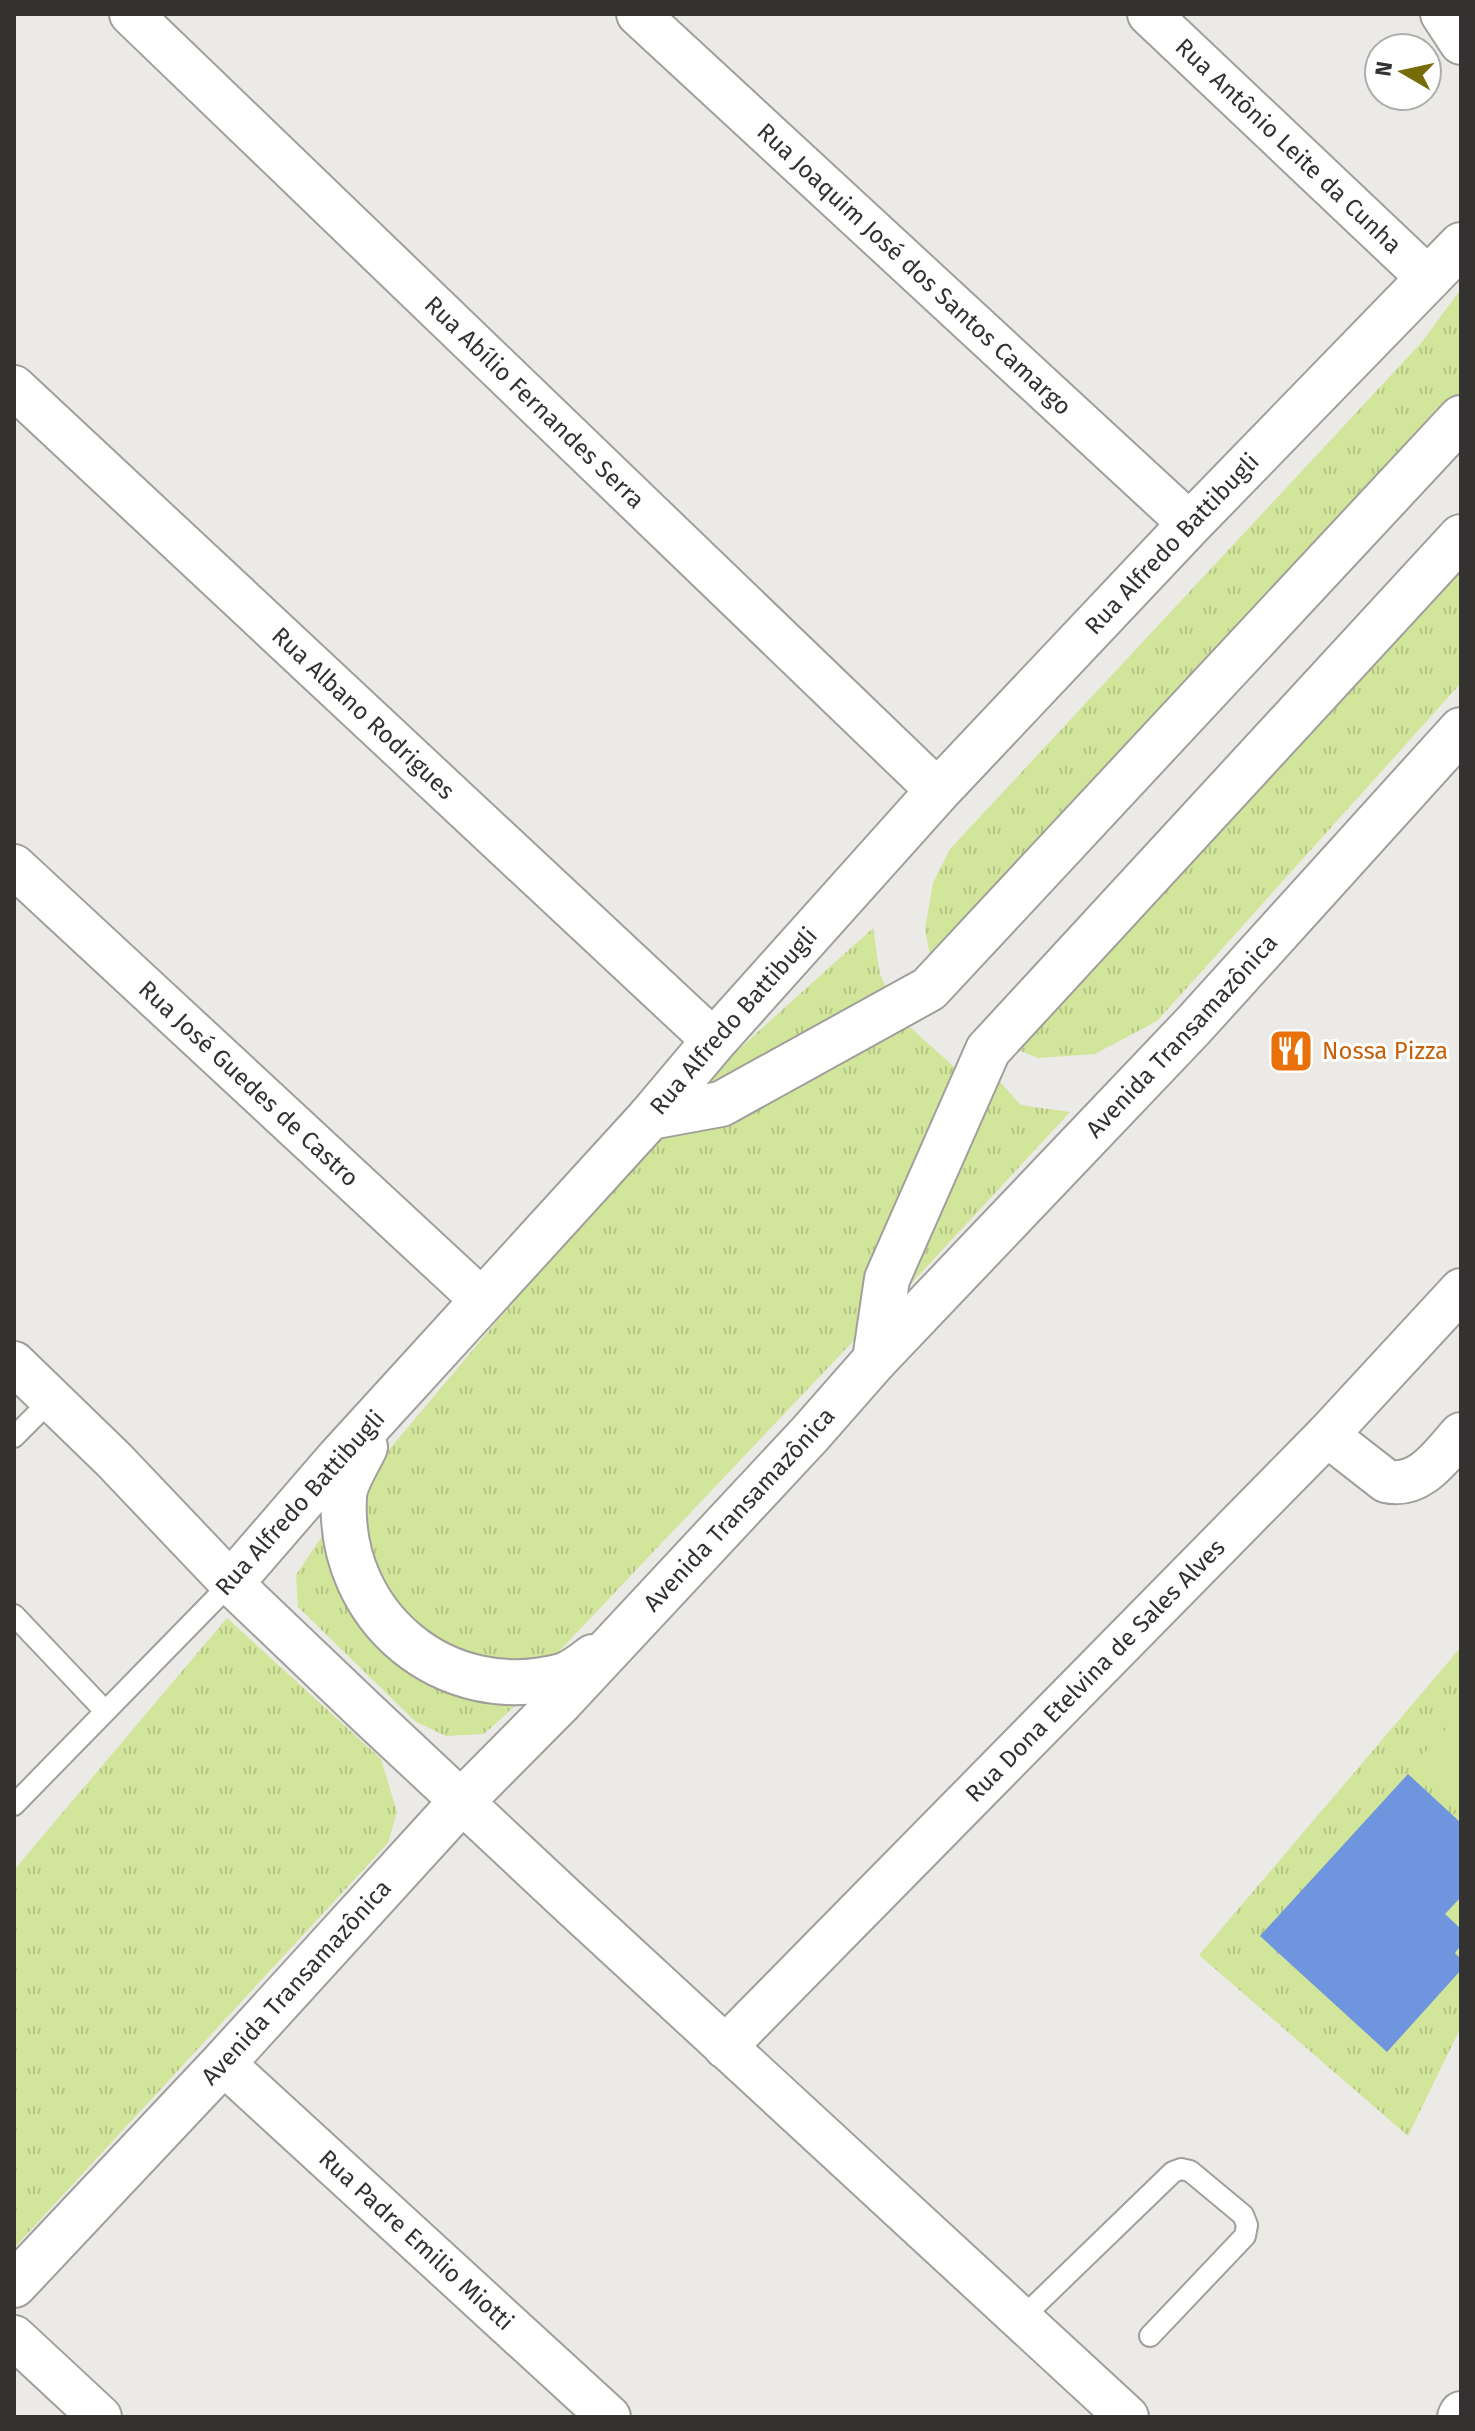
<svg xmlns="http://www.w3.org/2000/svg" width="1475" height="2431" font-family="'Fira Sans',sans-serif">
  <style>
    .grass { fill: url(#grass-tufts) }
    .pitch { fill: #d1e59b }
    .water { fill: #6e95de }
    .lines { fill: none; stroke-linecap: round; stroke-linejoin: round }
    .lane-casing { stroke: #a09f9b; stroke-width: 24 }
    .street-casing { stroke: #a09f9b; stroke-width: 46 }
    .secondary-casing { stroke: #a09f9b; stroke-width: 48 }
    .lane { stroke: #fff; stroke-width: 20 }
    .street { stroke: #fff; stroke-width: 42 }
    .secondary { stroke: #fff; stroke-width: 44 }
    .labels { text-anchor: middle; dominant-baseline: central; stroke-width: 6; stroke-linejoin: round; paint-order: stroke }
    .street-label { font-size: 24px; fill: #333231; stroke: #fff }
    .food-label { font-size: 24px; fill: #c56008; stroke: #fff; text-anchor: start }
  </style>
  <defs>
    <pattern id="grass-tufts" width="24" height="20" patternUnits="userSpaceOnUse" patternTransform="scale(2)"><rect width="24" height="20" fill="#d1e59b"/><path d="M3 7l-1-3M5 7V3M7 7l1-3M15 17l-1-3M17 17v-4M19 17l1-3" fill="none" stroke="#b4c586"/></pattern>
  </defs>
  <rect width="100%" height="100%" fill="#eceae6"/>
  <g class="grass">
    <polygon points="1461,289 1461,403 932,967 925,929 933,883 950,849 1421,343"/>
    <polygon points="1461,558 1461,683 1157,1021 1095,1054 1038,1058 1008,1046"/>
    <polygon points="873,928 880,974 891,1000 678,1104"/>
    <polygon points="901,1019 963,1075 861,1333 546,1665 456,1664 379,1600 357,1488 659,1128"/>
    <polygon points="992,1073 1021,1105 1070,1112 895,1301"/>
    <polygon points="332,1521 352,1590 526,1696 484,1734 446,1736 416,1722 298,1607 296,1575"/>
    <polygon points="227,1618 381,1759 397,1812 388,1843 14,2248 14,1870"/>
    <polygon points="1461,1647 1461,2027 1408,2136 1199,1955"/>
  </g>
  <polygon class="pitch" points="1456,1718 1461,1722 1461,1815 1410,1769"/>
  <polygon class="water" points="1408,1774 1461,1823 1461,1897 1445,1914 1461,1929 1461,1945 1455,1953 1461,1959 1461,1970 1387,2052 1260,1936"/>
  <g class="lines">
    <g class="lane-casing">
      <g id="lane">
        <polyline points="14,1437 52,1399"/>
        <polyline points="14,1615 105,1711"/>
        <polyline points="14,1805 231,1583"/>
        <polyline points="1022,2318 1173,2172 1181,2169 1190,2171 1243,2215 1247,2225 1245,2236 1150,2336"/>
      </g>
    </g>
    <g class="street-casing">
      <g id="street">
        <path id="s1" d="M131,14L938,791"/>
        <path id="s2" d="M638,14L1190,524"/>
        <path id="s3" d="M1149,14L1429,279"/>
        <polyline points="1442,14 1461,43"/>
        <path id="s4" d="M14,387L714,1041"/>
        <path id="s5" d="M14,866L483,1301"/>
        <polyline points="14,1363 114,1460 231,1583 366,1712 570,1903 1127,2417"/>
        <path d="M1327,1435L1386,1481C1420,1489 1441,1456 1461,1434"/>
        <path id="s6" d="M725,2047L1327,1435L1461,1290"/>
        <path id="s7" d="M223,2063L609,2417"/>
        <polyline points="14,2337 100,2417"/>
        <polyline points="1459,2417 1461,2413"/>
      </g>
    </g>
    <g class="secondary-casing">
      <g id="secondary">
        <polyline points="650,1117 721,1104 929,989 1461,418"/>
        <polyline points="875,1360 887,1279 988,1050 1461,537"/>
        <path d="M365,1447C359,1460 344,1483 344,1497C337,1617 445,1707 562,1676C573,1673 584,1664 593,1657"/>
        <path id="s8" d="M231,1583L339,1458L650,1117L714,1041L938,791L1190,524L1461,245"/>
        <path id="s9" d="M14,2285L223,2063L461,1802L561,1701L810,1434L875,1360L1193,1026L1461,730"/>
      </g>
    </g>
    <use href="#lane" class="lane"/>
    <use href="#street" class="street"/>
    <use href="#secondary" class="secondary"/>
  </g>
  <defs>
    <g id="restaurant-square" transform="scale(2.3)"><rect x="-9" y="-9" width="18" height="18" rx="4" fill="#e8710a" stroke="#fff"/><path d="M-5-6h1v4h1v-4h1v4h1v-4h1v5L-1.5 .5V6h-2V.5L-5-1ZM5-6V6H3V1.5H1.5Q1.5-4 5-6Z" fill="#fff"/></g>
  </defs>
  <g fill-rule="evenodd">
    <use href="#restaurant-square" x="1291" y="1051"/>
  </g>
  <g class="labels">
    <g class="street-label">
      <text stroke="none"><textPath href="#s3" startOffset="192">Rua Antônio Leite da Cunha</textPath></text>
      <text stroke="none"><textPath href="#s2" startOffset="376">Rua Joaquim José dos Santos Camargo</textPath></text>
      <text stroke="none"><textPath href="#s1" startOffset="560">Rua Abílio Fernandes Serra</textPath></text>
      <text stroke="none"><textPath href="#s8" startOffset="1402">Rua Alfredo Battibugli</textPath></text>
      <text stroke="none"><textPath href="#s4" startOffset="478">Rua Albano Rodrigues</textPath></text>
      <text stroke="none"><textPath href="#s8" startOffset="754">Rua Alfredo Battibugli</textPath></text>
      <text stroke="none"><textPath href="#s9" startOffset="1710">Avenida Transamazônica</textPath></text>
      <text stroke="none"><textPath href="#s5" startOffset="320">Rua José Guedes de Castro</textPath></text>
      <text transform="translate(300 1503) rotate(-48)">Rua Alfredo Battibugli</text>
      <text stroke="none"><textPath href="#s9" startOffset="1062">Avenida Transamazônica</textPath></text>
      <text stroke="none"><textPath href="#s6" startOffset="528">Rua Dona Etelvina de Sales Alves</textPath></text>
      <text stroke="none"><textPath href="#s9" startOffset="414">Avenida Transamazônica</textPath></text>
      <text stroke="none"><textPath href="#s7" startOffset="262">Rua Padre Emilio Miotti</textPath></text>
    </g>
    <g class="food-label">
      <text x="1322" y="1051">Nossa Pizza</text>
    </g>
  </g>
  <rect width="1475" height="2431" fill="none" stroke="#333231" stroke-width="32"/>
  <g transform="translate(1403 72) rotate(279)"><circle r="38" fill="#ffffff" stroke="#adadad" stroke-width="2"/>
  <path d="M0-6L14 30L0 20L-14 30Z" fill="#766c08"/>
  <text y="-12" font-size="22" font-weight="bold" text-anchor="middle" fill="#333231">N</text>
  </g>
</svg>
